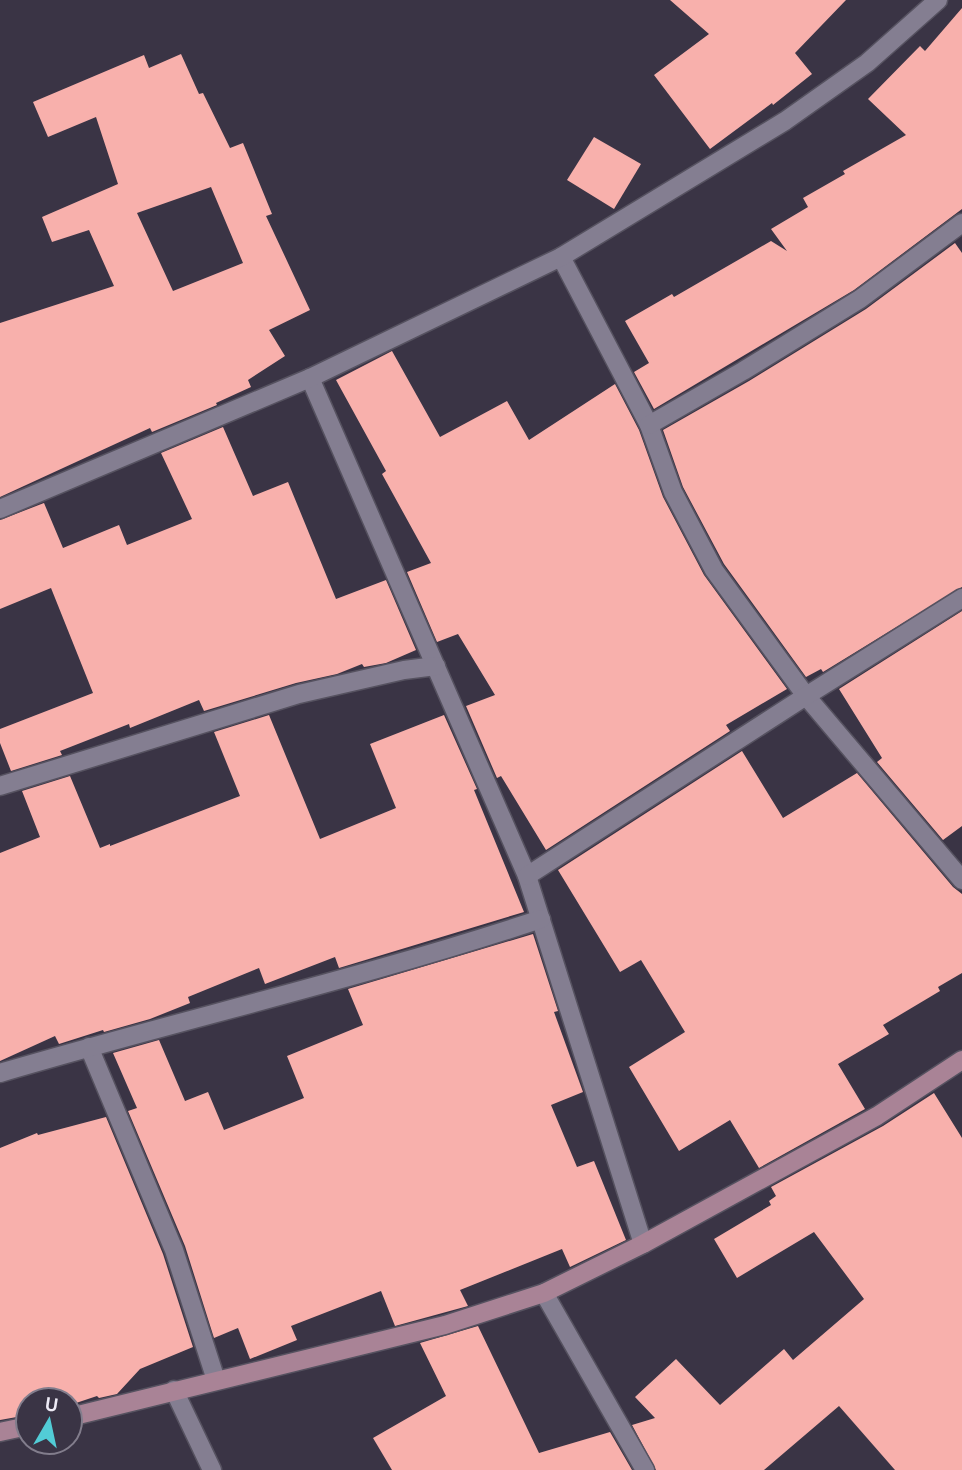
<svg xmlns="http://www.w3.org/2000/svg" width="962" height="1470" font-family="'Space Grotesk',sans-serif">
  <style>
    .building { fill: #f8b0ac; fill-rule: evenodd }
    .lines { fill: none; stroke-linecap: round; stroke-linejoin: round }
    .street-casing { stroke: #565260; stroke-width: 21 }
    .secondary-casing { stroke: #565260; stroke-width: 21 }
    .street { stroke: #847e91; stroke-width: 18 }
    .secondary { stroke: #a98396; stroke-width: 18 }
  </style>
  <rect width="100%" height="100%" fill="#3a3445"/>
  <g class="building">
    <polygon points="670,0 846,0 795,53 812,74 773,105 772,103 710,149 654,75 709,34"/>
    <polygon points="962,8 962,209 854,290 654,409 634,372 649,363 625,321 672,294 674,297 771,241 787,251 771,229 808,207 803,198 845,174 843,171 906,135 868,99 920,46 925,51"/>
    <path d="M181,54L199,94L203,93L230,148L243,143L272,214L266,216L310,310L269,330L285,356L248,380L251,387L216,403L217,405L152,432L150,428L0,497V323L114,286L89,230L52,242L42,217L118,184L96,117L48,137L33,102L144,55L149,68ZM211,187L243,263L173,291L137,213Z"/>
    <polygon points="594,137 641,164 614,209 567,180"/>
    <polygon points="955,243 962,253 962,587 823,672 821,669 806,677 724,564 683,487 663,430 749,381 866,309"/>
    <polygon points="392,351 440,437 507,401 529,440 615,384 639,430 663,497 704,575 787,689 726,725 730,731 546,850 501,776 497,778 466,706 495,695 458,634 437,642 407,572 431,563 382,474 386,471 336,380"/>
    <polygon points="223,427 253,496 288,482 336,599 386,580 416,650 386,663 364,667 362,664 337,674 296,683 204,711 199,700 130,728 129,724 60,751 62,755 11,771 0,743 0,729 93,693 51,588 0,609 0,520 44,503 63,548 119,525 127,545 192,519 161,453"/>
    <polygon points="962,611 962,826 943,840 877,762 882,758 839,689"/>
    <polygon points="269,715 320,839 396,808 370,744 444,715 477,789 474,790 524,912 339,968 335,957 265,984 259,968 188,997 190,1003 150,1019 104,1032 103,1030 59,1044 55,1036 0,1061 0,853 40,837 22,791 70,776 100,848 110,844 110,846 240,796 214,732"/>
    <polygon points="742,751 783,818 857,773 953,887 962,894 962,973 938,987 940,991 883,1025 889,1034 838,1064 865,1109 759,1168 730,1120 679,1151 629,1067 685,1032 641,960 620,972 558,870"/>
    <polygon points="533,934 558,1011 554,1012 583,1092 551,1105 577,1167 594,1161 626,1240 570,1267 562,1249 460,1290 468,1306 395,1326 381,1291 291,1326 297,1340 250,1359 238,1328 214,1338 185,1246 128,1111 137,1108 113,1053 159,1040 185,1101 208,1092 224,1130 304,1098 287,1056 363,1025 348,989"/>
    <polygon points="934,1093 962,1138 962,1470 895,1470 839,1406 764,1470 656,1470 632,1425 655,1418 635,1397 676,1359 720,1405 784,1349 793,1360 864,1299 814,1232 737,1278 714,1239 771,1205 769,1201 776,1196 771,1187 883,1126"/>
    <polygon points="106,1117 163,1254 193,1347 140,1369 117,1394 99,1398 97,1396 70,1405 70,1400 28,1400 28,1415 0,1420 0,1148 37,1133 38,1135"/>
    <polygon points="478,1326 539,1453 610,1432 632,1470 392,1470 373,1438 446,1396 420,1343"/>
  </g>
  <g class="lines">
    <g class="street-casing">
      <g id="street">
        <polyline points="561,257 649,425 673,492 714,570 806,696 962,880"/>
        <polyline points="310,378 527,876 643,1244"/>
        <polyline points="649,425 743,371 860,299 962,223"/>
        <polyline points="0,509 310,378 561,257 785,121 867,63 938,0"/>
        <polyline points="0,786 299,694 404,670 436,666"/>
        <polyline points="527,876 806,696 962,598"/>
        <polyline points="89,1047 174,1250 216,1380"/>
        <path d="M0,1073C180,1020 363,978 541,919"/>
        <polyline points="544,1293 645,1470"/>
        <polyline points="174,1390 212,1470"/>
      </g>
    </g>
    <g class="secondary-casing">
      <g id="secondary">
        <polyline points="70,1417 445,1325 544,1293 643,1244 877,1116 962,1060"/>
        <polyline points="0,1432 28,1426"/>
      </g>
    </g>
    <use href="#street" class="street"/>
    <use href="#secondary" class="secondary"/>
  </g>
  <g transform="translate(49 1421) rotate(9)"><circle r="33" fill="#3a3445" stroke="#827d8c" stroke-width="2"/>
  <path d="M0-5L12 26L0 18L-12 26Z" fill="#52ccd6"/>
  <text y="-10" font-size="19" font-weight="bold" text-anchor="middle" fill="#eeebf6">U</text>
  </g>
</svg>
